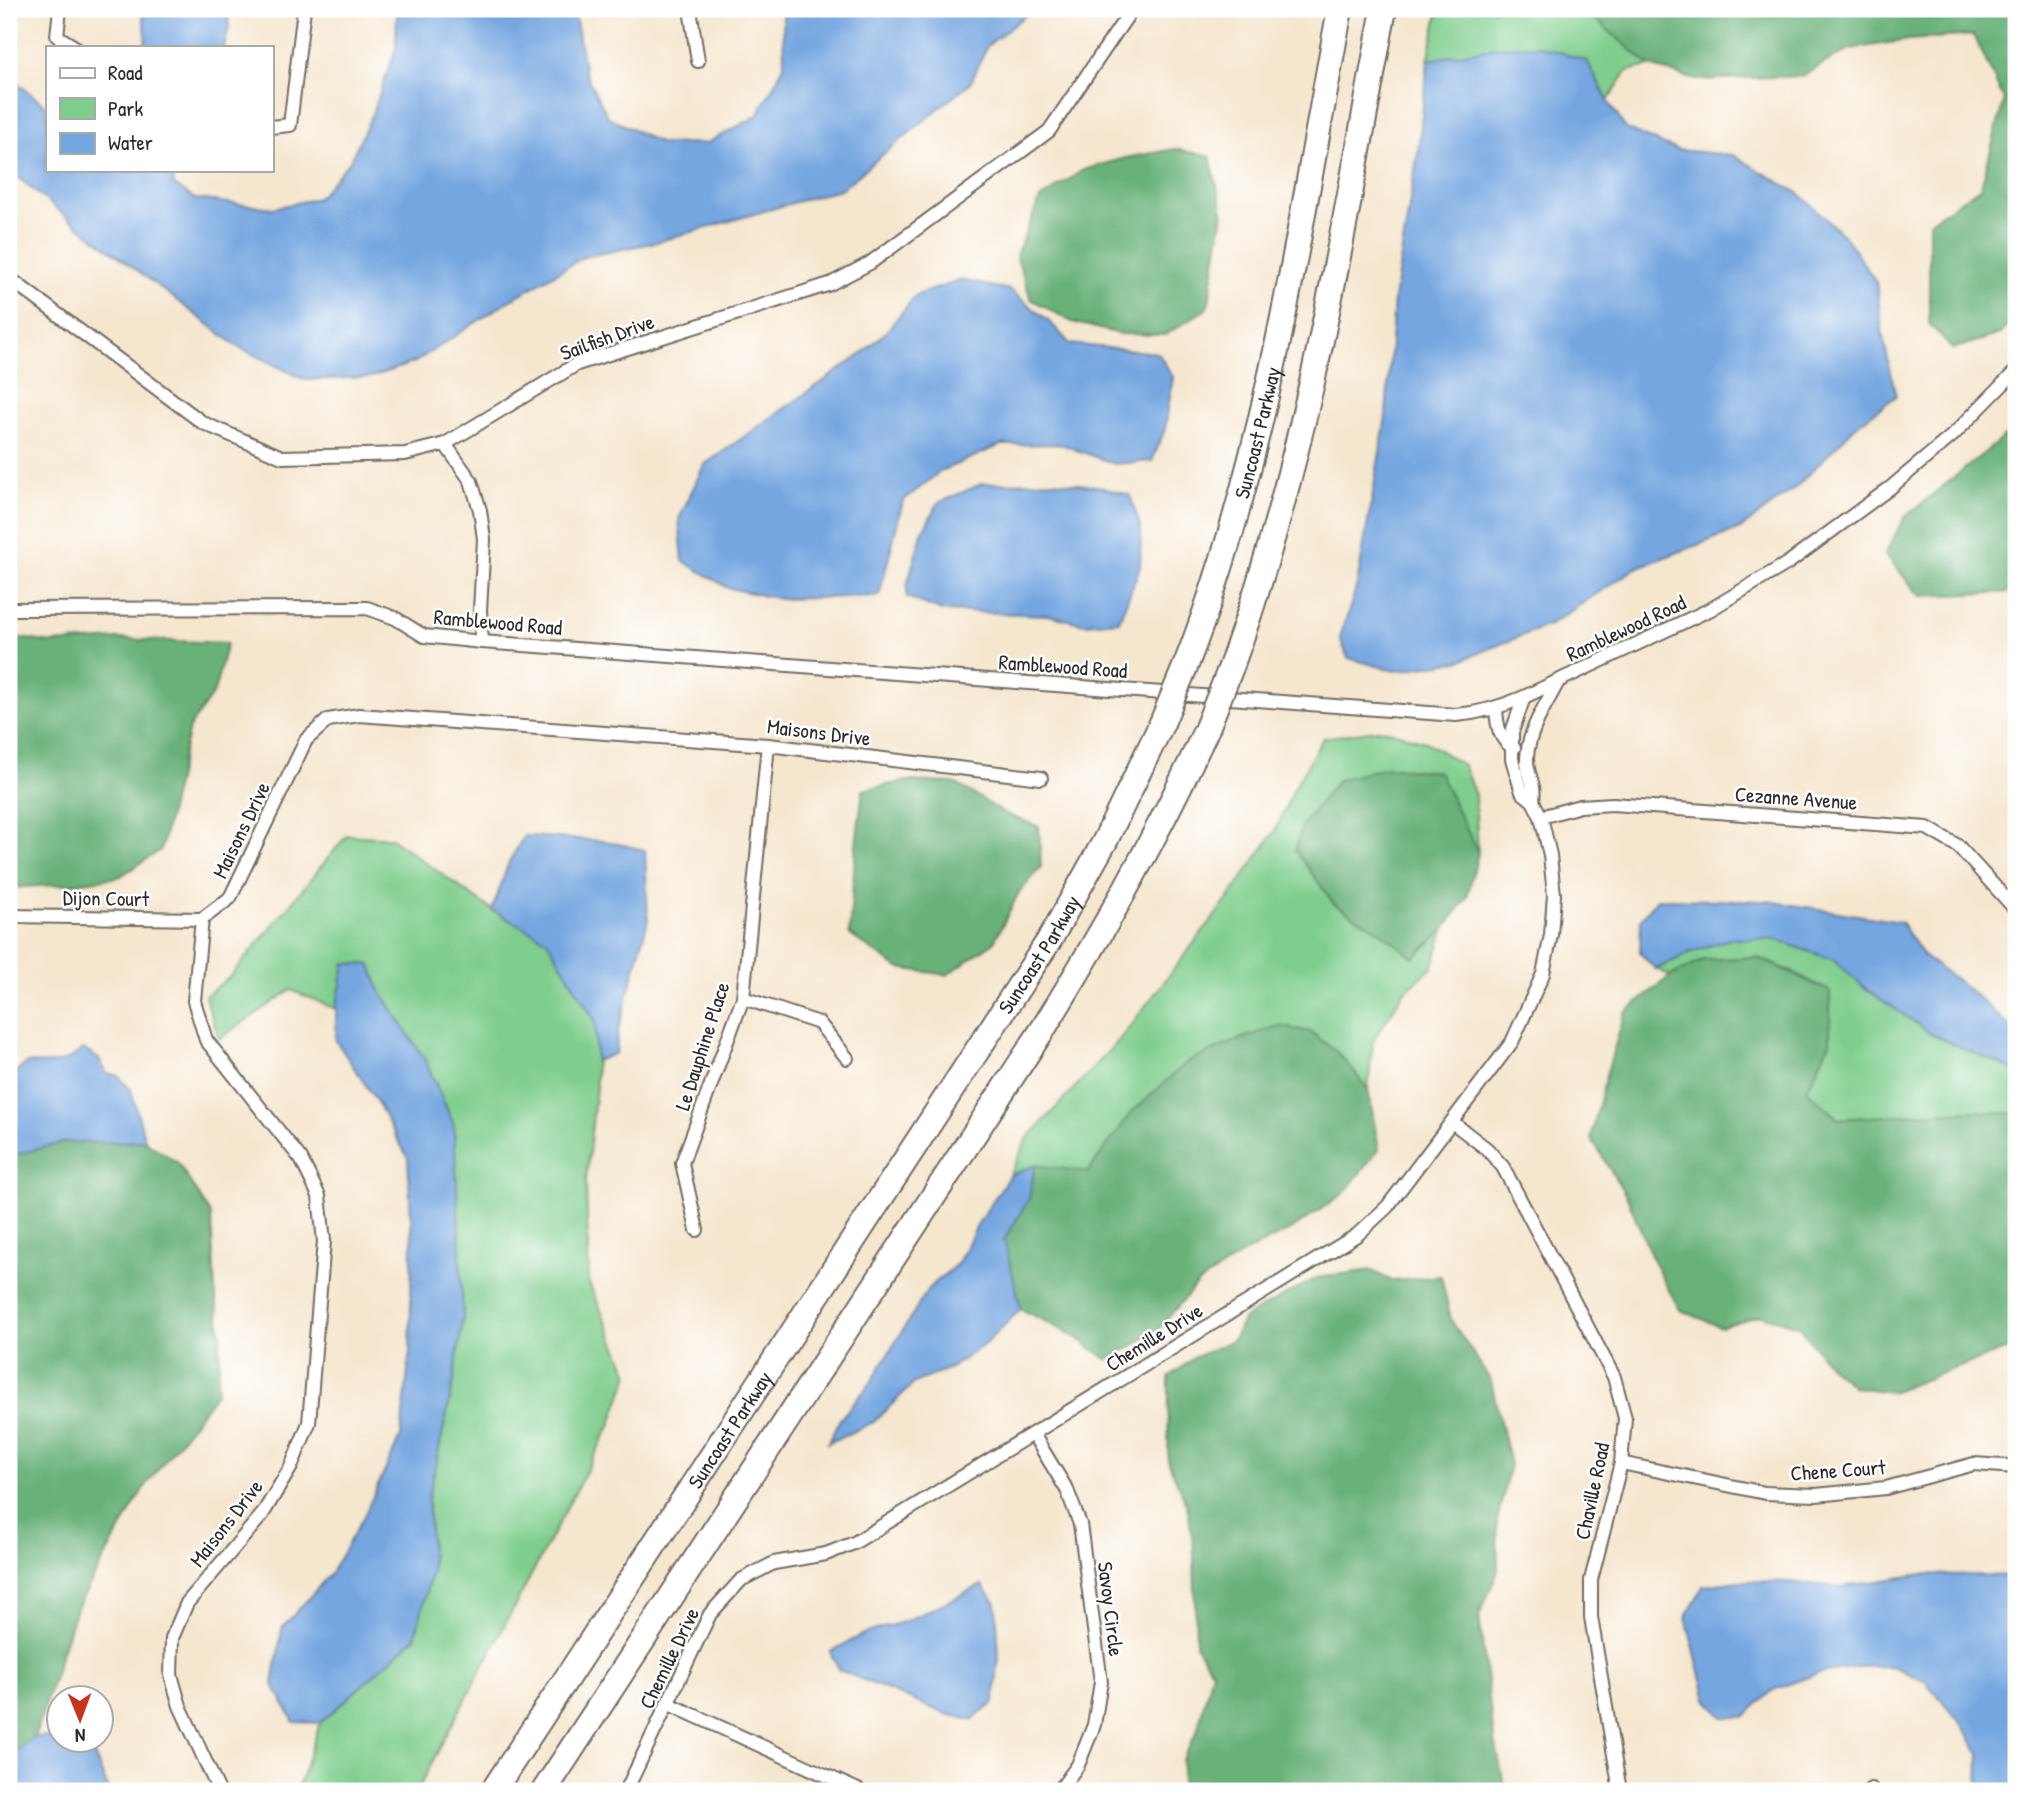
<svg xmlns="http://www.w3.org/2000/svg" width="2025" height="1800" font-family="'Patrick Hand',sans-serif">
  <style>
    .green { fill: #7fce8d; stroke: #557c5c; stroke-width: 2 }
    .forest { fill: #67b178; stroke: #496e52; stroke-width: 2 }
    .water { fill: #74a6e0; stroke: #506886; stroke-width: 2 }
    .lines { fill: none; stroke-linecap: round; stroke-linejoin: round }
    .minor-casing { stroke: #726c64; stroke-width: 16 }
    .motorway-casing { stroke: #726c64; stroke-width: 28 }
    .minor { stroke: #fff; stroke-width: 12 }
    .motorway { stroke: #fff; stroke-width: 24 }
    .motorway-bridge-casing { stroke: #726c64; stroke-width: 28; stroke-linecap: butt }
    .motorway-bridge { stroke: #fff; stroke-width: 24 }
    .labels { text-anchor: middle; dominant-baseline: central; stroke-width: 5; stroke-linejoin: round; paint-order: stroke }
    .street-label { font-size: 21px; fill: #2b2b2b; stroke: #fff }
  </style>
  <rect width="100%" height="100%" fill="#fff"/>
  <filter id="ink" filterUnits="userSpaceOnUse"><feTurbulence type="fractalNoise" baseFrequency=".0143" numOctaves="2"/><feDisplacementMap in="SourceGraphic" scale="14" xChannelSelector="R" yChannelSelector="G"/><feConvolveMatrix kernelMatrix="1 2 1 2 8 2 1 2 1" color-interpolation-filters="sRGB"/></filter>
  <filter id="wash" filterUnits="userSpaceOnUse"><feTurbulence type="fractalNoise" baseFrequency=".00686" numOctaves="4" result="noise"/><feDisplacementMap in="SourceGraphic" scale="28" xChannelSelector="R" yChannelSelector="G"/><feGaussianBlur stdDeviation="1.57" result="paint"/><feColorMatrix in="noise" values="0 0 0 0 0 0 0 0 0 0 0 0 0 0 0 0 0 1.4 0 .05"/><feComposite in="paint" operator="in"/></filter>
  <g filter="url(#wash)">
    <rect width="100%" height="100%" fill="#f5e6ce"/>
    <g class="green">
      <polygon points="1439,9 1578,9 1600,23 1650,66 1627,71 1608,101 1587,61 1428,60"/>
      <polygon points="1382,729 1426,742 1463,765 1475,795 1478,853 1467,897 1445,928 1432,968 1404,992 1373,1041 1368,1089 1339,1054 1131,1113 1088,1172 1036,1166 1074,1196 1004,1240 1029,1199 1034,1166 1009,1176 1027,1139 1120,1039 1228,899 1275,831 1294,788 1323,738"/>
      <polygon points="347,835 391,838 492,910 547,939 595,1021 596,1087 586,1181 589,1283 629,1374 610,1426 417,1791 297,1791 320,1723 415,1637 432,1569 428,1499 453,1385 463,1319 458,1223 371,965 345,963 336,1009 291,990 219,1039 205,996 232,975"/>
      <polygon points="1728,939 1774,939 1833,959 1866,989 1935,1036 2016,1071 2016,1114 1970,1111 1838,1119 1807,1090 1830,1042 1829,991 1793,972 1756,957 1704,960 1670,976 1656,969 1692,952"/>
    </g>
    <g class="forest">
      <polygon points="1578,9 2016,9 2016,317 2000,334 1952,349 1929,323 1929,222 1981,187 2004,100 1974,35 1908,40 1850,49 1802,76 1696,80 1650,66 1600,23"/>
      <polygon points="1175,149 1210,156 1223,212 1208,308 1165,335 1120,334 1072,322 1031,299 1016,255 1040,199 1083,170 1125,158"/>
      <polygon points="2016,427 2016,592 1920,596 1885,554 1904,518"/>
      <polygon points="9,636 52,643 119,639 227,643 214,692 189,728 161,850 119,877 69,884 9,888"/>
      <polygon points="1386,767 1439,772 1478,853 1467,897 1445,928 1414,958 1379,931 1334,904 1295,850 1303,824 1338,780"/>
      <polygon points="907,781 955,783 1006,814 1039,827 1041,867 1018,894 994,942 947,975 898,968 849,934 856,844 863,790"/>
      <polygon points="1756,957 1830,991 1830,1042 1807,1090 1838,1119 1970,1111 2016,1114 2016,1346 1891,1392 1854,1387 1830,1367 1799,1326 1761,1315 1721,1327 1680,1310 1655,1265 1628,1199 1591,1138 1606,1075 1625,1013 1670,976 1704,960"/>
      <polygon points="1278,1026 1311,1032 1339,1054 1368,1089 1379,1149 1344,1193 1294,1228 1244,1253 1197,1284 1157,1331 1108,1360 1076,1337 1021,1309 1004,1240 1029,1199 1035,1165 1088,1172 1131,1113 1187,1062 1240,1039"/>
      <polygon points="145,1141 178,1163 211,1215 215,1290 221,1334 217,1392 142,1491 75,1611 35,1737 9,1756 9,1156 65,1142 110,1143"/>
      <polygon points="1370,1270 1392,1281 1441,1276 1451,1320 1491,1381 1510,1465 1497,1521 1498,1571 1479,1616 1493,1731 1504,1785 1502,1791 1182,1791 1182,1761 1197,1732 1212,1672 1196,1646 1194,1548 1187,1505 1168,1461 1169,1377 1195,1357 1233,1340 1244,1318 1316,1278"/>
    </g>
    <g class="water">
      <polygon points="141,9 228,9 229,28 224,47 145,47 146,32"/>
      <polygon points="397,9 574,9 585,73 608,117 661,144 707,143 757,116 784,66 783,16 781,9 1031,9 1028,13 987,46 971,82 841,189 657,242 584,257 507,302 415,362 372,377 305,380 238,347 63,214 9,170 9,76 47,107 47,170 128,170 131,172 132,170 175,170 173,184 195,199 274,208 318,198 350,161 371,117 396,48"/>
      <polygon points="1540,46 1587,61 1608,101 1626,129 1677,150 1733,155 1800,194 1847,239 1876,282 1883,336 1896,396 1857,425 1795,488 1740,529 1636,568 1551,624 1459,661 1395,671 1348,658 1340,638 1357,585 1386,417 1394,299 1418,152 1428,60 1496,47"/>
      <polygon points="962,280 1010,290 1049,321 1070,344 1158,353 1173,377 1165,429 1152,461 1114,464 1061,444 1001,445 941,471 903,501 879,596 780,599 728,588 683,561 679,519 704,465 859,356 886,332 916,295"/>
      <polygon points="1052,481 1096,486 1130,495 1141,529 1140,567 1119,621 1084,624 1048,615 942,611 907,597 907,585 922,533 938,503 981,484"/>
      <polygon points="524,836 605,841 645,850 648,920 618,1031 616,1053 596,1061 595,1021 547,940 492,910 509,862"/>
      <polygon points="1657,899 1768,901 1901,922 1923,956 1966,987 2016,1032 2016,1071 1935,1036 1866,989 1833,960 1774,939 1728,939 1692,952 1656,969 1640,953 1641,919"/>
      <polygon points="345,963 371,965 379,989 425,1060 454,1125 463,1319 453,1385 428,1499 432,1569 415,1638 320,1723 294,1722 273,1684 282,1628 331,1573 364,1516 401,1436 410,1350 412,1242 408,1158 377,1102 336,1041 336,1009"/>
      <path d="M83,1049L99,1059L107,1074L117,1075L131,1090L145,1140L110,1143L65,1142L9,1156V1078L27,1063C51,1064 64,1066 83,1049Z"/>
      <polygon points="1035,1165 1029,1199 1004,1240 1021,1309 985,1344 952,1367 914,1383 874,1422 828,1443 840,1419 870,1384 928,1289 958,1263 979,1222 1009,1176"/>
      <polygon points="1922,1574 2016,1576 2016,1791 1978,1791 1979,1753 1961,1723 1926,1682 1892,1666 1857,1667 1819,1673 1773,1690 1744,1717 1722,1717 1707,1699 1686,1618 1703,1586 1739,1581 1788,1582 1840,1587"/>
      <polygon points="982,1585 996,1603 999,1657 994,1703 972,1720 946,1714 839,1670 830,1652 866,1633 906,1621"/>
      <polygon points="55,1736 59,1737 60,1741 70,1741 91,1747 109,1791 9,1791 9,1756 35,1737"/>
    </g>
  </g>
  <g filter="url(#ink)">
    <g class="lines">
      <g class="minor-casing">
        <g id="minor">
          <polyline points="60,9 57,36 75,47"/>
          <polyline points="690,9 698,61"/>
          <polyline points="271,127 290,125 304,9"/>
          <polyline points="9,278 203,423 282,457 405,454 445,444 577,364 830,284 870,263 1049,131 1132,9"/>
          <polyline points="445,444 471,481 480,510 484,539 480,610 482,642"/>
          <path d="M9,609L367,608L395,618L424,636L482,642L1456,715C1481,713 1501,707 1524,697L1711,609L1788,563L1890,488L1953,435L2016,371"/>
          <path d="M1496,709C1497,725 1499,740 1514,748"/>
          <path d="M1533,801C1536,781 1526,775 1527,758C1528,731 1546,704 1558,682"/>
          <polyline points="1541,817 1580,806 1613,804 1927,828 1958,846 2016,910"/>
          <polyline points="9,916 202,919"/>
          <polyline points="743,998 819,1023 847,1058"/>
          <polyline points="1452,1122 1487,1149 1503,1167 1614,1377 1625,1418 1621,1463 1591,1580 1591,1617 1620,1791"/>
          <polyline points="697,1230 682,1163 743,998 768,745"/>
          <polyline points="1033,1434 1067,1490 1080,1524 1101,1682 1094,1725 1078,1765 1059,1791"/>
          <polyline points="1621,1463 1765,1493 1816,1495 1886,1488 1974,1464 2016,1467"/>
          <polyline points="667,1703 860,1791"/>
          <polyline points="219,1791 180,1706 171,1675 172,1638 187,1603 262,1515 291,1467 309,1423 324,1241 319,1196 301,1159 206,1040 194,1001 202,919 230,898 306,740 328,720 359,715 768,745 1041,778"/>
          <polyline points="626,1791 710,1614 741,1580 774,1563 826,1554 854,1543 1357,1235 1387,1207 1512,1042 1543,974 1551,935 1554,895 1550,855 1541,817 1533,801 1522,792 1512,759 1512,732 1524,697"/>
          <polyline points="1869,1791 1871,1789"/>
        </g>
      </g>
      <g class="motorway-casing">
        <g id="motorway">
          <path id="s1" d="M1187,662C1268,453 1299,228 1340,9"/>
          <path d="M1231,667C1308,454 1343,230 1384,9"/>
          <path id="s2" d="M493,1791L1050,939L1105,841L1162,723"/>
          <path d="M544,1791L1043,1029C1104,931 1159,833 1207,728"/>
        </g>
      </g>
      <use href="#minor" class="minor"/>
      <use href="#motorway" class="motorway"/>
      <g class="motorway-bridge-casing">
        <g id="motorway-bridge">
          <polyline points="1162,723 1187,662"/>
          <polyline points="1207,728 1231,667"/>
        </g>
      </g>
      <use href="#motorway-bridge" class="motorway-bridge"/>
    </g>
  </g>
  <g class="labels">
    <g class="street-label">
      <text transform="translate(607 337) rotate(-20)">Sailfish Drive</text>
      <text stroke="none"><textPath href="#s1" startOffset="240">Suncoast Parkway</textPath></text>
      <text transform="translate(498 622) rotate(5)">Ramblewood Road</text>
      <text transform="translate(1626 628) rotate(-25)">Ramblewood Road</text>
      <text transform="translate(1063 666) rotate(4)">Ramblewood Road</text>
      <text transform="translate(819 732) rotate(7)">Maisons Drive</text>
      <text transform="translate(1796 798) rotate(4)">Cezanne Avenue</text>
      <text transform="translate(241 830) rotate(-64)">Maisons Drive</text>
      <text transform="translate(106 898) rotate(1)">Dijon Court</text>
      <text stroke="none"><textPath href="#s2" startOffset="999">Suncoast Parkway</textPath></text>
      <text transform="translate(702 1046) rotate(-72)">Le Dauphine Place</text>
      <text transform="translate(1154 1337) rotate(-32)">Chemille Drive</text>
      <text stroke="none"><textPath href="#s2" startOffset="432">Suncoast Parkway</textPath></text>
      <text transform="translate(1838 1470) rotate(-4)">Chene Court</text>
      <text transform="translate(1592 1491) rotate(-78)">Chaville Road</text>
      <text transform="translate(226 1523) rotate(-52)">Maisons Drive</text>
      <text transform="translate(1111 1609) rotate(83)">Savoy Circle</text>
      <text transform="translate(669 1658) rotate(-64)">Chemille Drive</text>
    </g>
  </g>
  <rect width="2025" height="1800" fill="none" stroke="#fff" stroke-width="35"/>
  <rect x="46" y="46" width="228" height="126" fill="#ffffff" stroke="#aaaaaa" stroke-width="2"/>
  <rect x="60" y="68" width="35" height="10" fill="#ffffff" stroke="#aaaaaa" stroke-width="2"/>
  <text x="108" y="80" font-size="21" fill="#2b2b2b">Road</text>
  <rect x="60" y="98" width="35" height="21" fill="#7fce8d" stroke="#aaaaaa" stroke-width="2"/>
  <text x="108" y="116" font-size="21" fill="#2b2b2b">Park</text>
  <rect x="60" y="133" width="35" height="21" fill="#74a6e0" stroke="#aaaaaa" stroke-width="2"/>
  <text x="108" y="150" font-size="21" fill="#2b2b2b">Water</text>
  <g transform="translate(80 1719) rotate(179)"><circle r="33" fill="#ffffff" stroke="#aaaaaa" stroke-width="2"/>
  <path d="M0-5L12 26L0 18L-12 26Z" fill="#c8321e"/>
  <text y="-10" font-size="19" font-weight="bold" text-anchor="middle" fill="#2b2b2b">N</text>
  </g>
</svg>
